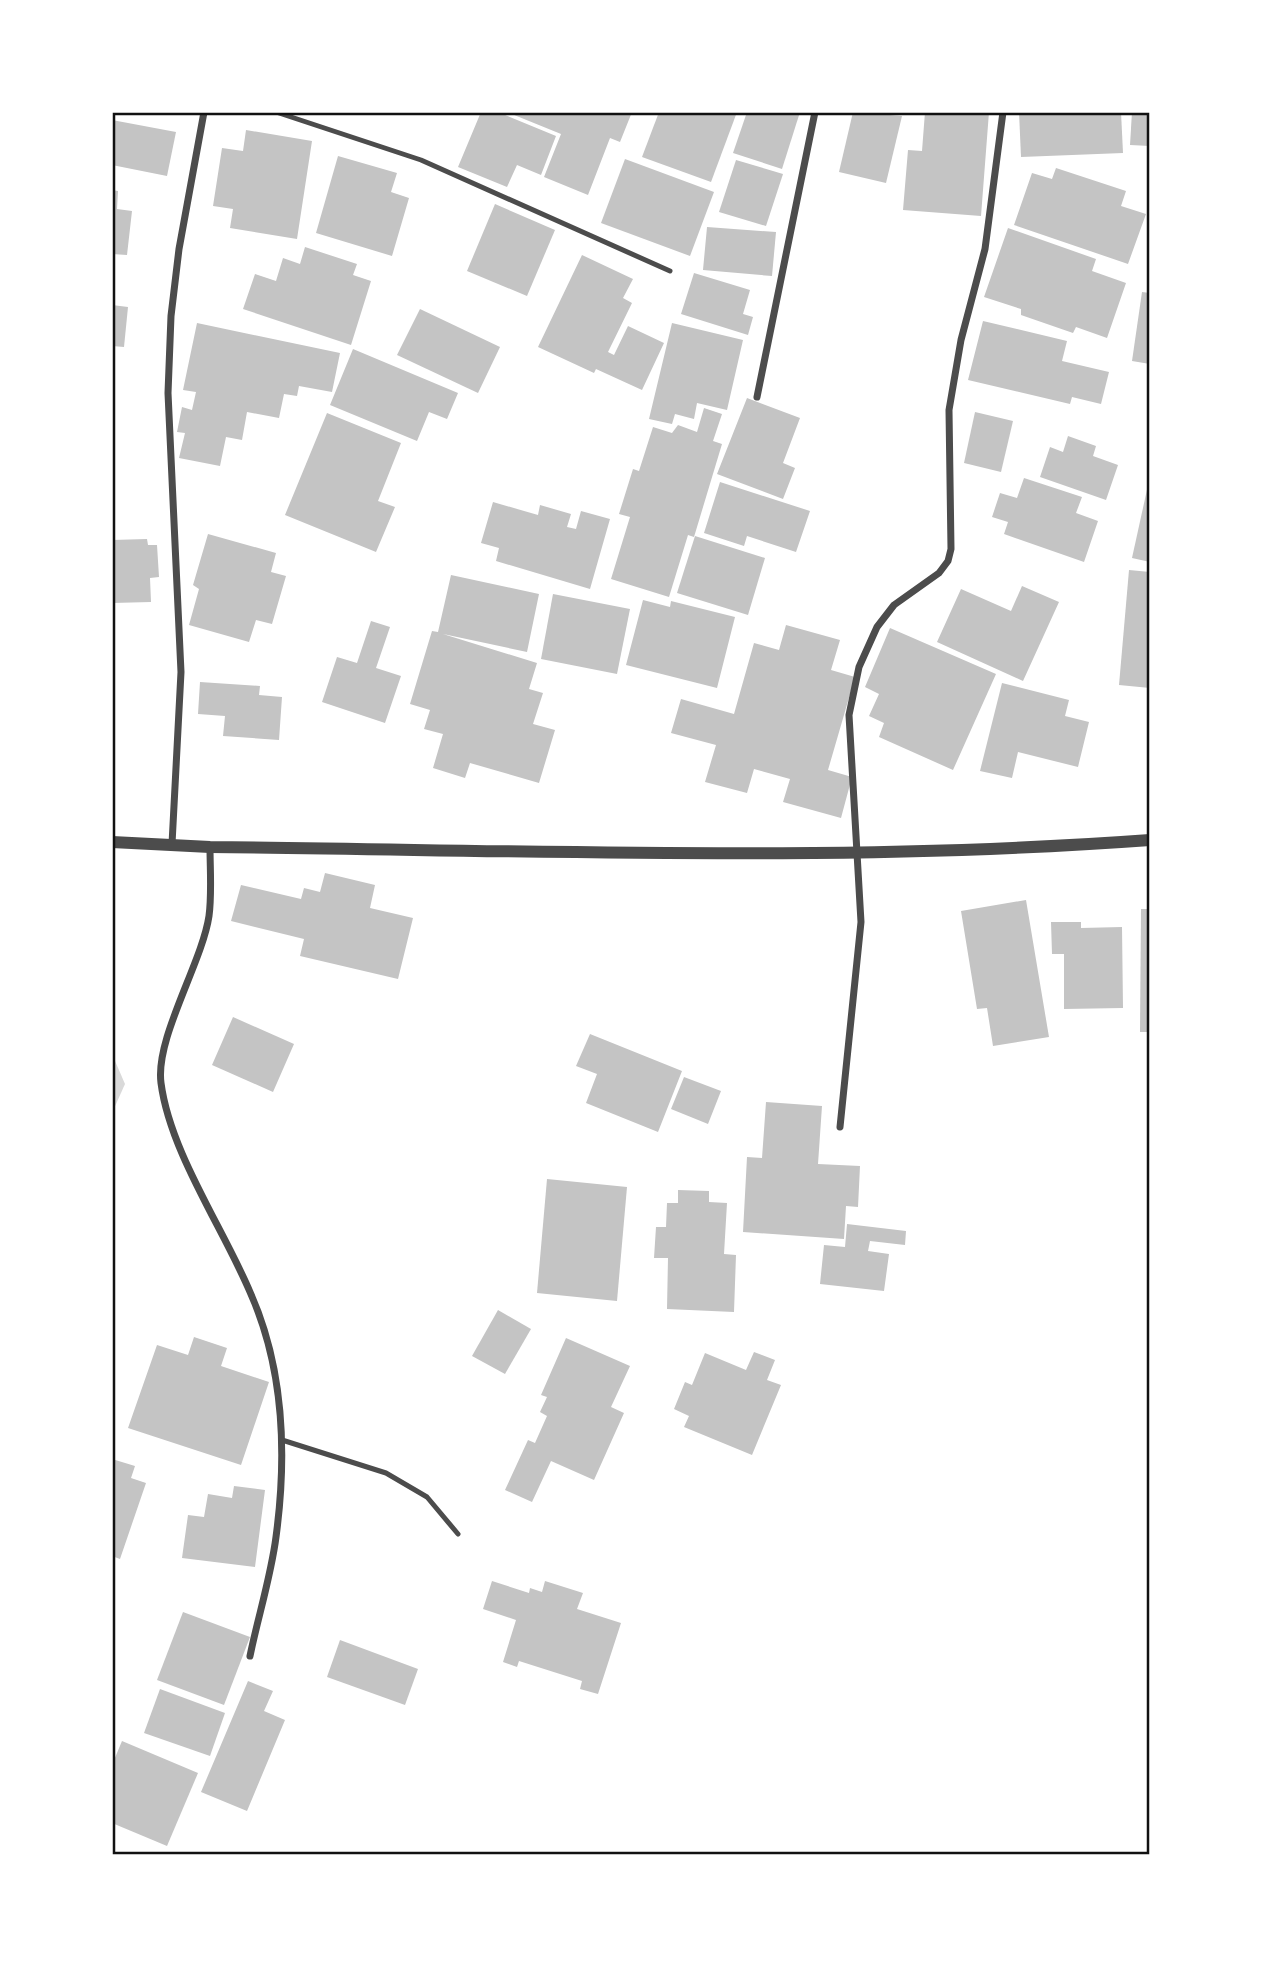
<svg xmlns="http://www.w3.org/2000/svg" width="1262" height="1967" font-family="Commissioner,sans-serif">
  <style>
    .water { fill: #d9d9d9 }
    .building { fill: #c4c4c4 }
    .lines { fill: none; stroke-linecap: round; stroke-linejoin: round }
    .service { stroke: #4c4c4c; stroke-width: 5 }
    .minor { stroke: #4c4c4c; stroke-width: 7 }
    .tertiary { stroke: #4c4c4c; stroke-width: 12 }
    .neatline { fill: none; stroke: #111; stroke-width: 2.5 }
  </style>
  <rect width="100%" height="100%" fill="#fff"/>
  <polygon class="water" points="112,1054 125,1084 112,1113"/>
  <g class="building">
    <polygon points="481,112 498,112 556,136 541,175 517,165 507,187 458,167"/>
    <polygon points="507,112 632,112 620,142 610,138 588,195 544,177 561,134"/>
    <polygon points="659,112 737,112 711,182 642,157"/>
    <polygon points="747,112 800,112 782,169 733,153"/>
    <polygon points="853,112 902,116 886,183 839,172"/>
    <polygon points="925,112 989,112 981,216 903,210 908,150 922,151"/>
    <polygon points="1019,112 1121,112 1123,153 1021,157"/>
    <polygon points="1132,112 1150,112 1150,146 1130,145"/>
    <polygon points="112,120 176,132 167,176 112,165"/>
    <polygon points="246,130 312,141 297,239 230,228 233,209 213,206 222,148 243,151"/>
    <polygon points="338,156 397,173 391,192 409,198 392,256 316,233"/>
    <polygon points="625,159 714,192 690,256 601,223"/>
    <polygon points="736,160 783,174 766,226 719,212"/>
    <polygon points="1056,168 1126,191 1121,206 1146,214 1128,264 1014,225 1032,173 1052,179"/>
    <polygon points="112,190 118,191 117,209 132,211 127,255 112,254"/>
    <polygon points="495,204 555,230 527,296 467,271"/>
    <polygon points="707,227 776,232 772,276 703,270"/>
    <polygon points="1008,228 1096,259 1092,271 1126,283 1107,338 1076,327 1073,333 1021,315 1021,309 984,297"/>
    <polygon points="305,247 357,264 353,275 371,281 351,345 243,309 255,274 276,281 283,258 300,264"/>
    <polygon points="582,255 633,279 623,298 632,303 608,352 614,355 628,326 664,343 642,390 596,369 594,373 538,347"/>
    <polygon points="694,273 750,290 743,314 753,317 748,335 681,314"/>
    <polygon points="1142,292 1150,293 1150,364 1132,361"/>
    <polygon points="112,305 128,307 124,347 112,346"/>
    <polygon points="420,309 500,347 478,393 397,355"/>
    <polygon points="983,321 1067,341 1062,361 1109,372 1101,404 1072,397 1070,404 968,380"/>
    <polygon points="197,323 340,353 332,392 299,386 297,396 284,394 279,418 247,412 242,440 226,437 220,466 179,458 185,433 177,432 182,407 192,410 196,392 183,390"/>
    <polygon points="672,323 743,340 727,410 697,403 694,419 675,414 672,424 649,419"/>
    <polygon points="353,349 458,393 447,419 429,412 417,441 330,405"/>
    <polygon points="747,398 800,418 783,463 795,468 783,499 717,474"/>
    <polygon points="704,408 722,414 713,441 722,444 694,537 688,535 669,597 611,579 630,517 619,514 633,469 639,471 653,427 672,433 678,425 697,432"/>
    <polygon points="975,412 1013,421 1001,472 964,463"/>
    <polygon points="327,413 401,443 378,501 395,507 376,552 285,515"/>
    <polygon points="1068,436 1096,446 1093,456 1118,465 1106,500 1040,477 1050,447 1063,452"/>
    <polygon points="1150,476 1150,562 1132,558"/>
    <polygon points="1024,478 1082,497 1076,513 1098,521 1084,562 1004,534 1008,522 992,517 1000,493 1017,498"/>
    <polygon points="720,482 810,511 796,552 747,536 744,546 704,533"/>
    <polygon points="493,502 538,515 540,505 571,514 567,527 576,529 581,511 610,519 590,589 496,561 499,548 481,543"/>
    <polygon points="208,534 276,553 271,572 286,576 272,624 256,620 249,642 189,625 199,589 193,585"/>
    <polygon points="695,536 765,558 748,615 677,593"/>
    <polygon points="147,539 148,545 157,545 159,577 150,578 151,602 112,603 112,540"/>
    <polygon points="1129,570 1150,572 1150,688 1119,685"/>
    <polygon points="451,575 539,594 527,652 443,634 537,663 529,689 543,693 533,724 555,730 539,783 470,763 465,778 433,768 443,734 424,729 430,710 410,704 432,631 438,632"/>
    <polygon points="1022,586 1059,602 1023,681 937,642 961,589 1011,611"/>
    <polygon points="553,594 630,609 617,674 541,659"/>
    <polygon points="643,600 670,607 671,601 735,617 717,688 626,665"/>
    <polygon points="371,621 390,627 376,668 401,676 385,723 322,702 337,657 357,663"/>
    <polygon points="786,625 840,640 831,670 855,677 828,770 852,777 841,818 783,802 790,779 754,769 747,793 705,782 716,745 671,733 681,699 734,714 754,643 779,650"/>
    <polygon points="890,628 996,674 953,770 879,737 884,723 869,716 879,694 865,687"/>
    <polygon points="200,682 260,686 259,695 282,697 279,740 223,736 225,716 198,714"/>
    <polygon points="1002,683 1069,700 1065,716 1089,722 1078,767 1018,752 1012,778 980,771"/>
    <polygon points="325,873 375,885 370,908 413,918 398,979 300,956 304,939 231,921 241,885 301,899 304,888 320,892"/>
    <polygon points="1026,900 1049,1037 993,1046 987,1008 977,1009 961,911"/>
    <polygon points="1141,909 1150,909 1150,1032 1140,1032"/>
    <polygon points="1051,922 1081,922 1081,928 1122,927 1123,1008 1064,1009 1064,954 1052,954"/>
    <polygon points="233,1017 294,1044 273,1092 212,1065"/>
    <polygon points="590,1034 682,1071 658,1132 586,1103 597,1074 576,1066"/>
    <polygon points="684,1077 721,1091 708,1124 671,1109"/>
    <polygon points="766,1102 822,1106 818,1164 860,1166 858,1207 846,1206 844,1239 743,1232 747,1157 762,1158"/>
    <polygon points="547,1179 627,1187 617,1301 537,1293"/>
    <polygon points="678,1190 709,1191 709,1202 727,1203 724,1254 736,1255 734,1312 667,1309 668,1258 654,1258 656,1227 666,1227 667,1203 678,1203"/>
    <polygon points="847,1224 906,1231 905,1245 870,1241 868,1251 889,1254 884,1291 820,1284 824,1245 845,1247"/>
    <polygon points="498,1310 531,1329 505,1374 472,1356"/>
    <polygon points="194,1337 227,1348 221,1366 269,1382 241,1465 128,1428 157,1345 188,1355"/>
    <polygon points="566,1338 630,1366 611,1407 624,1413 594,1480 551,1461 532,1502 505,1490 528,1440 535,1443 547,1416 540,1412 547,1397 541,1395"/>
    <polygon points="754,1352 775,1360 767,1380 781,1385 752,1455 684,1427 689,1416 674,1409 685,1382 692,1385 705,1353 746,1370"/>
    <polygon points="112,1459 135,1466 131,1478 146,1483 120,1559 112,1556"/>
    <polygon points="234,1486 265,1490 255,1567 182,1558 188,1515 204,1517 208,1494 232,1498"/>
    <polygon points="492,1581 529,1593 530,1588 542,1592 545,1581 583,1593 577,1609 621,1623 598,1694 580,1689 582,1681 519,1661 517,1667 503,1662 516,1620 483,1609"/>
    <polygon points="183,1612 250,1637 224,1705 157,1680"/>
    <polygon points="340,1640 418,1669 405,1705 327,1677"/>
    <polygon points="248,1681 273,1691 264,1711 285,1720 247,1811 201,1792"/>
    <polygon points="160,1689 225,1713 210,1756 144,1733"/>
    <polygon points="122,1741 198,1773 167,1846 112,1823 112,1765"/>
  </g>
  <g class="lines">
    <g class="service">
      <polyline points="276,112 421,160 670,271"/>
      <polyline points="282,1440 386,1473 427,1497 458,1534"/>
    </g>
    <g class="minor">
      <polyline points="757,397 815,112"/>
      <polyline points="172,844 181,672 168,393 171,316 179,249 204,112"/>
      <path d="M210,847C210,869 212,894 209,916C202,963 155,1038 161,1083C170,1152 223,1228 250,1292C284,1368 287,1455 276,1537C271,1576 258,1617 250,1656"/>
      <polyline points="840,1127 861,922 849,715 859,667 877,627 894,605 939,573 948,561 951,549 949,410 961,340 985,249 1003,112"/>
    </g>
    <path class="tertiary" d="M112,842L210,847C523,850 837,863 1150,840"/>
  </g>
  <rect width="1262" height="1967" fill="none" stroke="#ffffff" stroke-width="228"/>
  <rect x="114" y="114" width="1034" height="1739" class="neatline"/>
</svg>
